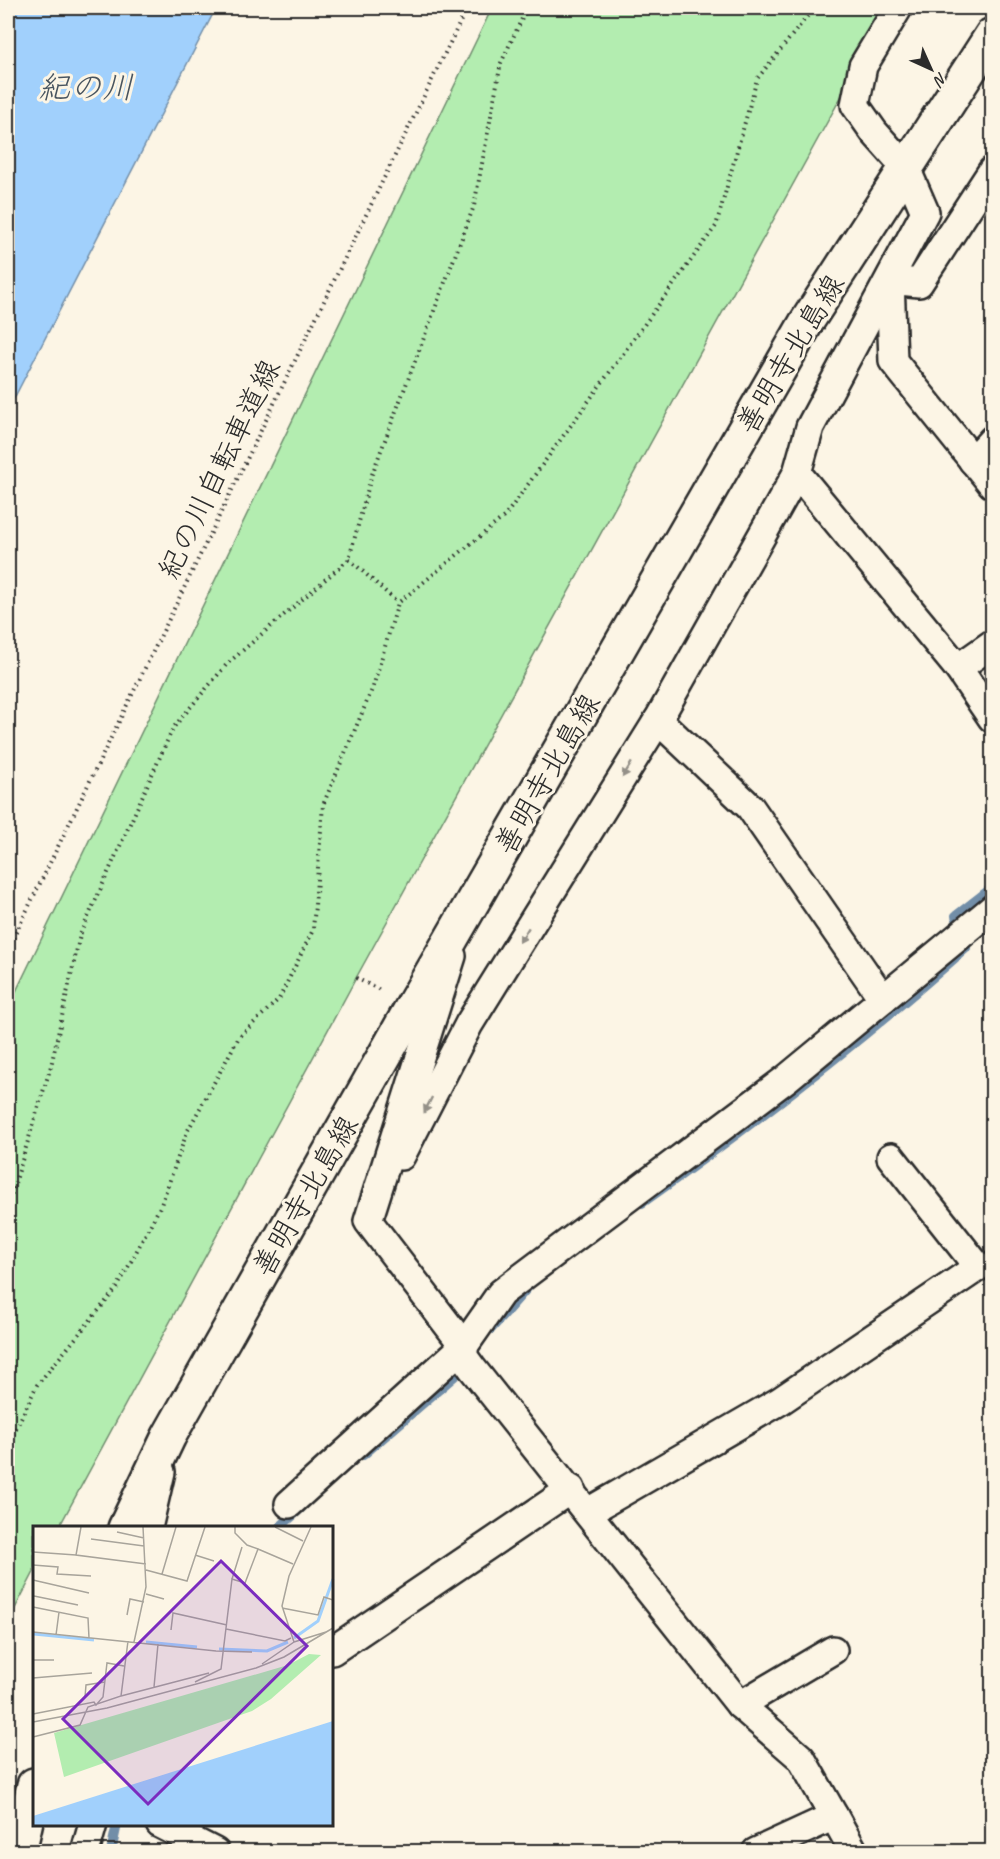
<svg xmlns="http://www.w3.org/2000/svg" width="1000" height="1859" font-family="Caveat,'Klee One',sans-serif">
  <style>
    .green { fill: #b3edb0; stroke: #6f8c6e; stroke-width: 1.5 }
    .water { fill: #a1d0fc; stroke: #728ea8; stroke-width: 1.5 }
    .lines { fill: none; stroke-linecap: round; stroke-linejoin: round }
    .stream { stroke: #728ea8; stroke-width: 10 }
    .minor-casing { stroke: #2b2b2b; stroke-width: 32 }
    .secondary-casing { stroke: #2b2b2b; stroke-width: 38 }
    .path { stroke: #2b2b2b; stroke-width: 4; stroke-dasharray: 1.5 4.5; stroke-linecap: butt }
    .minor { stroke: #fcf5e5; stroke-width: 27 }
    .secondary { stroke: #fcf5e5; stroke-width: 33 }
    .oneway { fill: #949088 }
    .labels { text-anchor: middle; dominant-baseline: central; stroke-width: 6; stroke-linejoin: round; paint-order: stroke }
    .street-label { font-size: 30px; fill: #2b2b2b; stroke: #fcf5e5 }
    .water-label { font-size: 32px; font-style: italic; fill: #48545f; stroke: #fcf5e5 }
    .inset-river { fill: none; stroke: #a1d0fc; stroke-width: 3 }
    .inset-road { fill: none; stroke: #a8a49b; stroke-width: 1.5 }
    .view { fill: #7b2cbf; fill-opacity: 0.15; stroke: #7b2cbf; stroke-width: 3 }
    .inset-edge { fill: none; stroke: #2b2b2b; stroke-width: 3 }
  </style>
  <rect width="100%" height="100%" fill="#fcf5e5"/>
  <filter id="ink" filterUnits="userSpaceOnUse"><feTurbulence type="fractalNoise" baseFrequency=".0167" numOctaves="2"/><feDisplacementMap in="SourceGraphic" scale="12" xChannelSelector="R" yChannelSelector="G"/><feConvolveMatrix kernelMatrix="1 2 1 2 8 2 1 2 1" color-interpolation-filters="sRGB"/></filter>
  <g filter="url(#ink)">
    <polygon class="green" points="492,8 890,8 356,978 59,1527 34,1528 34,1572 8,1622 8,1008"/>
    <polygon class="water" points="8,8 216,8 8,410"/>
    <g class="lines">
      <g class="stream">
        <polyline points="959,924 956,916 992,888"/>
        <path d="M642,1203C755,1123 863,1040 966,948L965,941"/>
        <polyline points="491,1329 528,1287"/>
        <polyline points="363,1455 459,1372 467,1361"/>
        <polyline points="279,1528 301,1508"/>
        <polyline points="111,1852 117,1824"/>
      </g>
      <g class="minor-casing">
        <g id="minor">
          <polyline points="898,8 863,66 855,105 874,132 906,168 925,212 810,427 797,473 958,668 992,718"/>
          <polyline points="992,171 919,283 890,280 893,361 992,484"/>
          <polyline points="973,461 992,440"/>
          <polyline points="958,668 992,644"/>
          <polyline points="658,720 750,807 883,999"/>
          <polyline points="452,956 368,1221 464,1346 464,1357 472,1368 740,1705 801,1758 834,1816 756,1852"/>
          <polyline points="401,1156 469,1024 658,720 797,473"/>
          <polyline points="289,1504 464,1346 501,1293 786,1079 992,909"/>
          <polyline points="588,1512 780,1401 978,1267 891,1157"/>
          <polyline points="148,1528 161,1472"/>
          <polyline points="332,1651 571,1489"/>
          <polyline points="740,1705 833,1650"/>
          <polyline points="834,1816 854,1852"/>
          <polyline points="160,1824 215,1852"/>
          <polyline points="85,1852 93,1824"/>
        </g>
      </g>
      <g class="secondary-casing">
        <g id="secondary">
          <polyline points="125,1528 169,1436 412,1007 806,323 992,35"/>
          <polyline points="19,1852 34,1785"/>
        </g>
      </g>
      <g class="path">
        <polyline points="349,559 398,603"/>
        <polyline points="8,949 467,8"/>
        <polyline points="356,978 382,991"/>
        <polyline points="8,1206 51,1066 80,935 173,728 227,664 349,559 371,477 474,206 501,63 527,8"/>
        <polyline points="8,1445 37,1385 117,1288 161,1205 187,1132 239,1037 279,999 313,930 323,805 373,687 398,603 505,516 716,226 757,79 814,8"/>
      </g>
      <use href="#minor" class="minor"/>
      <use href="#secondary" class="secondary"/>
    </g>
    <defs><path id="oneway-solid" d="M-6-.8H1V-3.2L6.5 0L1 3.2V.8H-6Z" transform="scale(1.5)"/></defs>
    <g class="oneway">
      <use href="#oneway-solid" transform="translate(627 770) rotate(122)"/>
      <use href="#oneway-solid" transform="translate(524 935) rotate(122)"/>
      <use href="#oneway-solid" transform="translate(428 1105) rotate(117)"/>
    </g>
  </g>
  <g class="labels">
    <g class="street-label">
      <text transform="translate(790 354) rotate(-59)">善明寺北島線</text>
      <text transform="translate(219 469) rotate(-64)">紀の川自転車道線</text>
      <text transform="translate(547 774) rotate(-60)">善明寺北島線</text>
      <text transform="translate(305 1196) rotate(-60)">善明寺北島線</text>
    </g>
    <g class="water-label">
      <text x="86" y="87">紀の川</text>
    </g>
  </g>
  <g transform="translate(33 1526)">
    <rect width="300" height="300" fill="#fcf5e5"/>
    <path d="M276,128L288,129L238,173L219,185L31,251L21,207L255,139Z" fill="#b3edb0"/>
    <path d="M300,195V299H0V290Z" fill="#a1d0fc"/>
    <path class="inset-river" d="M1,108L61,114M261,112L285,95L300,53M113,116L164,121M186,123L234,125L255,116"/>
    <path class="inset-road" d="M48,1L43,29L113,38M242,1L270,15M84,6L111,12M58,13L111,20M225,23L260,38M0,26L43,29M162,29L181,35M0,39L25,41L24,48L58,50M113,44L154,55L172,1M129,48L143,1M199,53L209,21M0,54L56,67M113,68L131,73M1,70L45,79M0,81L55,92L56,112M249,82L285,89L291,71L300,74M94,89L97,73L111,76M193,103L252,115L258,112M138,104L140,87L194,99M0,106L183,125L219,126M23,109L26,86M101,116L113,61L110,1M261,116L293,106M0,134H21M229,138L261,116L249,80L256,50L278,1M0,152L59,147M162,156L188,143L199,53L212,57L225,23L214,19L202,7V1M121,161L125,118M88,170L176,147M52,171L53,159L72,156M0,188L61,176L63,179L70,171L74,137L91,140M0,196L74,182L223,142L251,131L300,102M0,211L47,199L55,181L88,170L95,115"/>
    <path class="view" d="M188,35L274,120L115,278L30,193Z"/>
    <rect width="300" height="300" class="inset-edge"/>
  </g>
  <rect width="1000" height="1859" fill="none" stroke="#fcf5e5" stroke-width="30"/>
  <rect x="15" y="15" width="970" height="1829" fill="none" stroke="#2b2b2b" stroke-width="2" filter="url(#ink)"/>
  <g transform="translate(931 69) rotate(135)" stroke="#fcf5e5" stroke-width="4.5" paint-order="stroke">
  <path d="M0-4.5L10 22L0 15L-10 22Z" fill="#2b2b2b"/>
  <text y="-9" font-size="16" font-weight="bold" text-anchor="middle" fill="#2b2b2b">N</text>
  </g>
</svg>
